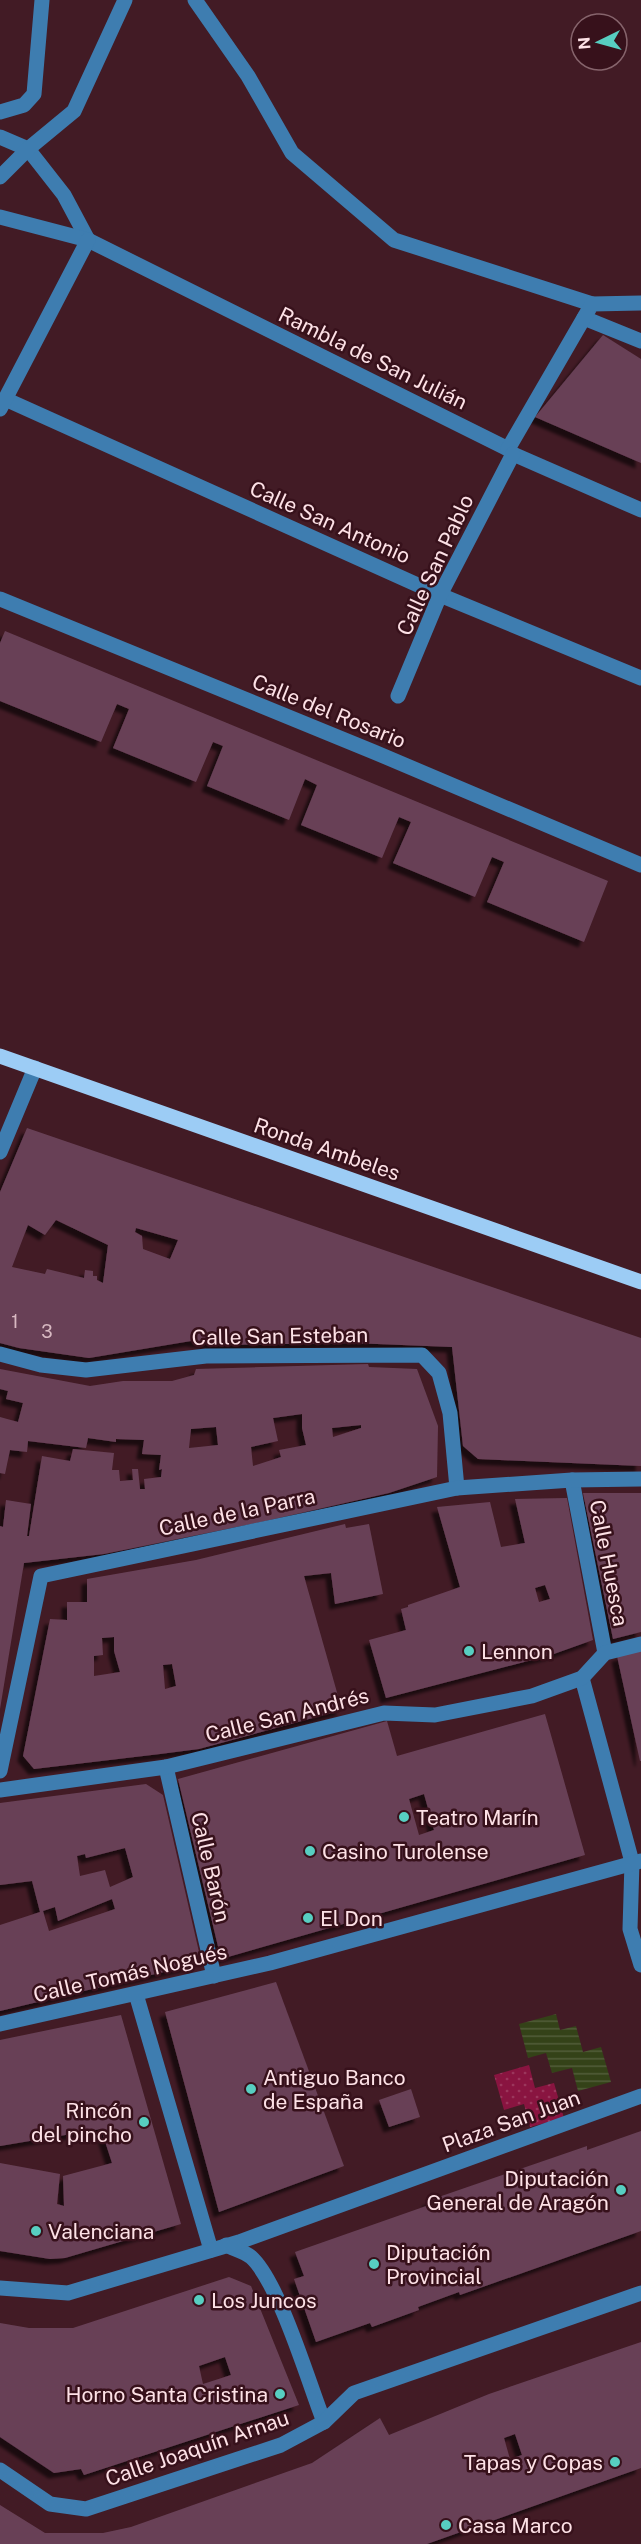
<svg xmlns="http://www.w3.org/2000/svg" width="641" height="2544" font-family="'Public Sans',sans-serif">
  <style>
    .green { fill: url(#green-dots) }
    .water { fill: url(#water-rules) }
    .building { fill: #684157; fill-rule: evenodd; filter: url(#shadow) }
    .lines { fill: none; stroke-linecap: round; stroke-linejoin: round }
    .minor { stroke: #3e7db0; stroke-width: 15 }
    .major { stroke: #9cccf5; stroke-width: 15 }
    .poi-dot { fill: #57cec1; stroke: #37111b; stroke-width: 2 }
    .labels { text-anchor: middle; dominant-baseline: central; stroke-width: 5; stroke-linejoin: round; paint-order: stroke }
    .number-label { font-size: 18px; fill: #d8b9c2 }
    .street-label { font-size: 21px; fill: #fde1e6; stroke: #37111b }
    .poi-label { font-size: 21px; fill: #fde1e6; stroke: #37111b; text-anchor: start }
  </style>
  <defs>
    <pattern id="green-dots" width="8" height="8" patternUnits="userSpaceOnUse" patternTransform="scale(1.5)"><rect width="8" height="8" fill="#891440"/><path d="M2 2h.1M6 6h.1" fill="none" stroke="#9b365c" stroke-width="1.8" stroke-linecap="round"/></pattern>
    <pattern id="water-rules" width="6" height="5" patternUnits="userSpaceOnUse" patternTransform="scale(1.5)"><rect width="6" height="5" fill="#344218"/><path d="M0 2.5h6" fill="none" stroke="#525d3a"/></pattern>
    <filter id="shadow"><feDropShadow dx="-5.5" dy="5.5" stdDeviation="1.5" flood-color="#0009"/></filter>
  </defs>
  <rect width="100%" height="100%" fill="#421b25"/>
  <polygon class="green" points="529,2065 535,2088 554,2083 564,2118 530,2127 524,2104 504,2110 494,2075"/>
  <polygon class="water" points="556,2014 560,2030 576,2026 583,2052 601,2047 611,2082 578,2091 572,2068 552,2073 546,2053 528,2058 519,2024"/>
  <g class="building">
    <polygon points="603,335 641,359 641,463 535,417"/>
    <polygon points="5,631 608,881 584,942 487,902 504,862 492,857 475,897 393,863 411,822 399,817 382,858 301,825 317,785 305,779 289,820 207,786 223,746 213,742 196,782 113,748 129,709 117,704 101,742 0,701 0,643"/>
    <path d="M27,1128L641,1338V1466L478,1459L463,1446L452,1347L352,1343L222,1345L191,1341L89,1358L19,1348L0,1343V1192ZM56,1220L108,1245L103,1283L97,1280V1276H93V1271L85,1270L84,1278L47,1269L45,1274L12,1267L28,1225L45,1235ZM136,1228L178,1240L170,1259L143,1249L142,1236L135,1232Z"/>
    <path d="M368,1364L369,1367L417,1369L438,1426L437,1477L389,1493L261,1522L104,1554L24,1563L0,1709V1526L3,1527L6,1500L31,1504L27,1536H29L42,1456L70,1461L73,1449L114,1453L112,1470H119L120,1481L133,1480L132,1469H138L140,1489H145L144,1479L161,1477L162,1469L159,1470L161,1455L142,1454L144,1440L116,1439V1442L88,1438L86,1448L28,1441L27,1452L10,1450L5,1474L0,1473V1417L18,1422L23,1403L6,1399L8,1391L0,1389V1369L90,1386L123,1381H172L194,1375L196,1369ZM302,1414V1428L306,1445L279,1450L281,1457L253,1466L251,1447L278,1441L273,1418ZM361,1425V1428L333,1437L332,1428ZM216,1427L218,1445L189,1448L191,1429Z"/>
    <polygon points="583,1493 641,1493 641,1632 613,1639"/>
    <path d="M567,1498L593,1640L551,1655L386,1698L369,1640L406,1630L401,1609L408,1607V1605L460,1587L437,1507L490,1502L501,1547L525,1543L515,1499ZM545,1585L550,1599L539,1602L535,1588Z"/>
    <path d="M345,1524L346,1528L369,1524L383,1594L335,1604L331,1573L304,1576L342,1710L199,1749L160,1754L34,1769L23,1756L50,1619L67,1620V1602H87V1579L196,1560ZM114,1637V1651L120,1672L94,1676V1656L103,1655L102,1638ZM172,1664L176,1686L165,1689L163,1665Z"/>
    <polygon points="641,1651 641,1761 640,1761 617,1656"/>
    <path d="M545,1714L585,1855L221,1959L178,1779L387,1721L397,1756ZM424,1794L434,1830L419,1835L409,1799Z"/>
    <path d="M146,1784L163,1795L199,1952L193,1965L0,2011V1925L40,1912L32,1881L0,1885V1803ZM125,1848L133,1877L110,1887L105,1870L80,1876L77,1856L85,1854L86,1858ZM112,1899L115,1909L49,1931L43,1911L55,1907L58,1921Z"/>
    <polygon points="276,1982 344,2166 219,2212 165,2012"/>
    <polygon points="121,2015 181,2224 65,2258 50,2259 0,2251 0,2163 60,2174 57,2204 64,2206 63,2176 112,2163 101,2129 0,2146 0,2040"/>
    <polygon points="411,2089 420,2117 389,2127 379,2100"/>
    <polygon points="641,2131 641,2231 460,2295 459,2292 418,2307 419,2310 372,2327 370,2323 316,2342 294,2279 304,2276 295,2252 429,2205 427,2201 587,2146 587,2150"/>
    <path d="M229,2277L251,2286L299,2405L84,2475L81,2469L54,2473L0,2437V2323L29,2328H73ZM225,2357L231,2375L203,2384L199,2366Z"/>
    <path d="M641,2342V2468L427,2544H0V2505L45,2533H103L131,2527L312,2463L380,2418L389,2435L489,2394ZM515,2434L522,2455L510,2459L504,2438Z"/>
  </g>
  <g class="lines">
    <g class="minor">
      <polyline points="195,0 248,76 292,153 394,240 592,304"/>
      <polyline points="0,112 24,105 34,94 42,0"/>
      <polyline points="0,137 28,149 64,195 88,240"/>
      <polyline points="0,177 28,149 74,111 125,0"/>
      <polyline points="0,217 88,240 508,449 513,454 641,510"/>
      <polyline points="584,318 641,341"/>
      <polyline points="5,399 440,595 641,678"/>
      <polyline points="0,409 88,240"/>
      <polyline points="508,449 592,304 641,303"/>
      <polyline points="0,599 374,752 641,865"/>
      <polyline points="398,696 440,595 513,454"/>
      <polyline points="0,1152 35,1068"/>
      <polyline points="0,1354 41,1365 86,1370 206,1356 422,1355 439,1373 450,1413 457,1488"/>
      <polyline points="572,1480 605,1653"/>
      <polyline points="582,1678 632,1862 630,1929 641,1965"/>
      <polyline points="166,1767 214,1976"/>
      <polyline points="0,1771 41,1576 457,1488 572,1480 641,1479"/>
      <polyline points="0,1790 166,1767 384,1713 435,1715 532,1696 582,1678 605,1653 641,1644"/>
      <polyline points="136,1994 211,2250"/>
      <polyline points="0,2024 270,1963 641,1861"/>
      <path d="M226,2245C234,2249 245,2252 251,2257C279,2282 309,2384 324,2422"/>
      <polyline points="0,2288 68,2293 239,2242 641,2096"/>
      <polyline points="0,2470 50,2504 86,2509 281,2445 324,2422 354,2393 641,2293"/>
    </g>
    <polyline class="major" points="0,1056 641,1282"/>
  </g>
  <g class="poi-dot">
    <circle cx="469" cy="1651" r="6"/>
    <circle cx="404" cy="1817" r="6"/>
    <circle cx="310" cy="1851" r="6"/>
    <circle cx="308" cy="1918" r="6"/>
    <circle cx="251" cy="2089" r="6"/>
    <circle cx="144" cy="2122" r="6"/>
    <circle cx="621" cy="2190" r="6"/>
    <circle cx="36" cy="2231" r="6"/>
    <circle cx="374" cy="2264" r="6"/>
    <circle cx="199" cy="2300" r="6"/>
    <circle cx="280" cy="2394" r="6"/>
    <circle cx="615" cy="2462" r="6"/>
    <circle cx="446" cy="2525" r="6"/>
  </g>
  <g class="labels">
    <g class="number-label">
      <text x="15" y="1321">1</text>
      <text x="47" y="1331">3</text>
    </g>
    <g class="street-label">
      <text transform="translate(373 358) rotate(26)">Rambla de San Julián</text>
      <text transform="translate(330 522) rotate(24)">Calle San Antonio</text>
      <text transform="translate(435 565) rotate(-65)">Calle San Pablo</text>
      <text transform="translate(329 711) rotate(22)">Calle del Rosario</text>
      <text transform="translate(327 1149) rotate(19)">Ronda Ambeles</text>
      <text transform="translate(280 1336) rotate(-1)">Calle San Esteban</text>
      <text transform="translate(237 1512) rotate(-12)">Calle de la Parra</text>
      <text transform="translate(609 1563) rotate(79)">Calle Huesca</text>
      <text transform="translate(287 1715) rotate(-14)">Calle San Andrés</text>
      <text transform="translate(211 1867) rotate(77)">Calle Barón</text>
      <text transform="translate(130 1973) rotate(-13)">Calle Tomás Nogués</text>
      <text transform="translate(511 2121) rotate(-20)">Plaza San Juan</text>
      <text transform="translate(197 2448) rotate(-19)">Calle Joaquín Arnau</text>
    </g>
    <g class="poi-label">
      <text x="481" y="1651">Lennon</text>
      <text x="416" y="1817">Teatro Marín</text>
      <text x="322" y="1851">Casino Turolense</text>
      <text x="320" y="1918">El Don</text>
      <text x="263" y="2077">Antiguo Banco<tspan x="263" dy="24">de España</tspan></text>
      <text x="132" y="2110" text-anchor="end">Rincón<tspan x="132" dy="24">del pincho</tspan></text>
      <text x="609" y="2178" text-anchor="end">Diputación<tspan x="609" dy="24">General de Aragón</tspan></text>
      <text x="48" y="2231">Valenciana</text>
      <text x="386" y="2252">Diputación<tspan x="386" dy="24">Provincial</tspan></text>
      <text x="211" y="2300">Los Juncos</text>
      <text x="268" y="2394" text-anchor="end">Horno Santa Cristina</text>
      <text x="603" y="2462" text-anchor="end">Tapas y Copas</text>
      <text x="458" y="2525">Casa Marco</text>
    </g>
  </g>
  <g transform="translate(599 42) rotate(265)"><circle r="28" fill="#37111b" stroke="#86646c" stroke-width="1.5"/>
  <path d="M0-4.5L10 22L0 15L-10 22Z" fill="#57cec1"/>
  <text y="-9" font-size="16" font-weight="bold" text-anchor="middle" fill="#fde1e6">N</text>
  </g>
</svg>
